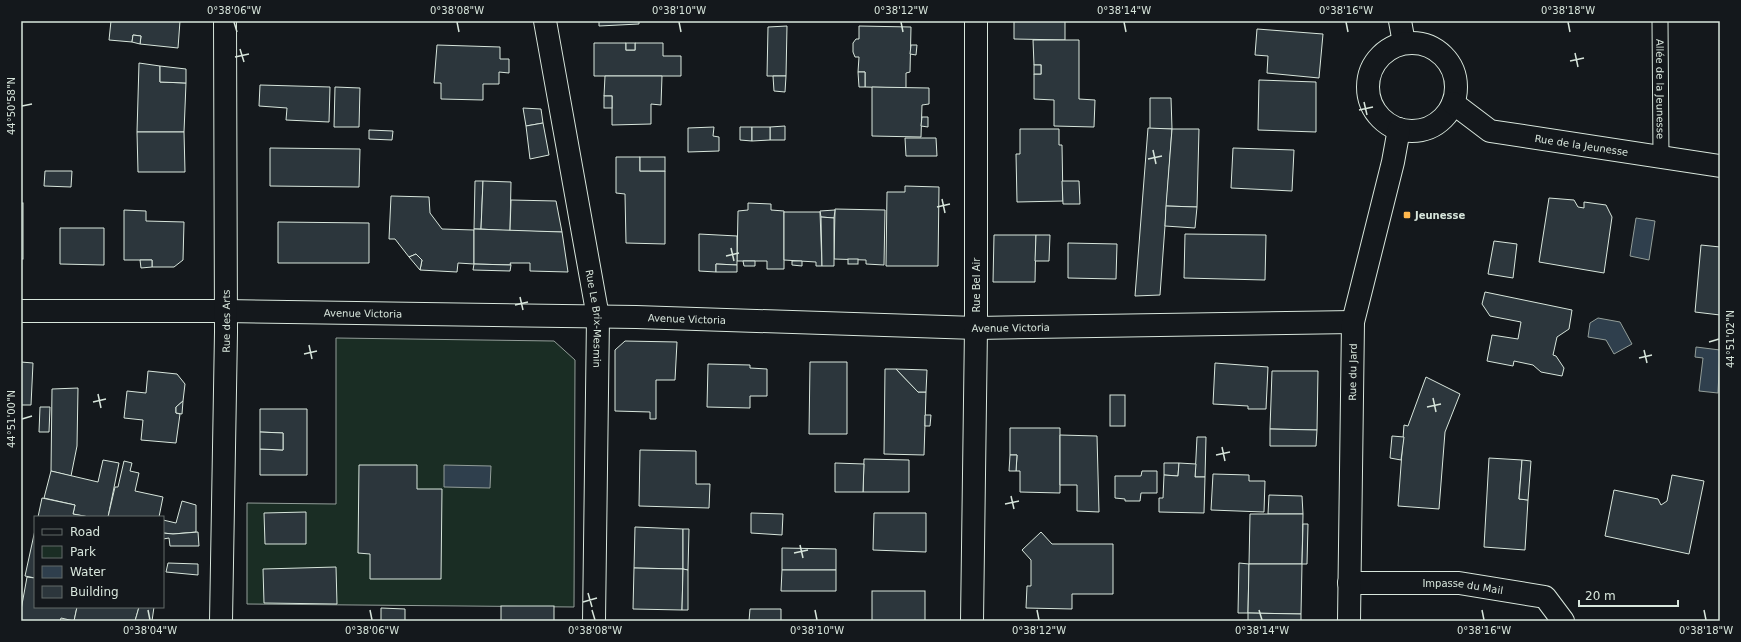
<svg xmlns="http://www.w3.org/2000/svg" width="1741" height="642" font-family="'DejaVu Sans',sans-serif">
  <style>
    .green { fill: #1a2d24; stroke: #939e99 }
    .water { fill: #2f3f4d; stroke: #939e99 }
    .building { fill: #2c363c; stroke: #d8e6dc }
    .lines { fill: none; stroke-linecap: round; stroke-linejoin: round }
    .service-casing { stroke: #d8e6dc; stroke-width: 17 }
    .minor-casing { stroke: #d8e6dc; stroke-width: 24 }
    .service { stroke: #14181c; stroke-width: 15 }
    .minor { stroke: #14181c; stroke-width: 22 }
    .ticks { fill: none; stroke: #d8e6dc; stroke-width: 1.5 }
    .poi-dot { fill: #ffb74d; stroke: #14181c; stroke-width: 1.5 }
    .labels { text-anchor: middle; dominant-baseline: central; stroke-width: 3; stroke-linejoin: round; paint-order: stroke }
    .street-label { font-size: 10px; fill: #d8e6dc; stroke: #14181c }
    .poi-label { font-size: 10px; font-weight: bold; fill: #d8e6dc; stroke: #14181c; text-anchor: start }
    .neatline { fill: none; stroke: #d8e6dc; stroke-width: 1.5 }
    .ticks-label { font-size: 10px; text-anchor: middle; fill: #d8e6dc }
  </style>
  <rect width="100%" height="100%" fill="#14181c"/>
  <polygon class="green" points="336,338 554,341 575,360 574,607 247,604 247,503 336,504"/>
  <g class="water">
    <polygon points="1636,218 1655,221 1649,260 1630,256"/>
    <polygon points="1598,318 1620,322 1632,344 1614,354 1606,340 1588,337 1590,323"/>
    <polygon points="1696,347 1720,350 1718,393 1699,391 1703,358 1695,357"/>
    <polygon points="444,465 491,466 490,488 444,487"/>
  </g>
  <g class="building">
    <polygon points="111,21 180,21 178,48 140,44 141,36 133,35 132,42 109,40"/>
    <polygon points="599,21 639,21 639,24 599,26"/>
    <polygon points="1014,21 1065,21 1065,40 1014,39"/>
    <polygon points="787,26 786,76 767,76 768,27"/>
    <polygon points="859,26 911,27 910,72 906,73 906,88 865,87 865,72 858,72 859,57 855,57 853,52 853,43 856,39 859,39"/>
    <polygon points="1257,29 1323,34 1319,78 1267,73 1268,56 1255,55"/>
    <polygon points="133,35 141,36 140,44 132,42"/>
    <polygon points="1033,40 1079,40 1079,99 1095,100 1094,127 1054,126 1054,100 1034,99 1034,74 1041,74 1041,65 1034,65"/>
    <polygon points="594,43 626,43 626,50 635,50 635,43 663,43 663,56 681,56 681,76 594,76"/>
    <rect x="626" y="43" width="9" height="7"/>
    <polygon points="437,45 500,47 500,59 509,59 509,73 499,72 499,84 483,84 483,100 441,99 441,83 434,83"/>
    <polygon points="911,45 917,45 916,55 910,54"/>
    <polygon points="139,63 160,66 160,82 186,83 184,132 137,132"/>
    <rect x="1034" y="65" width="7" height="9"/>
    <polygon points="160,66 186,69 186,83 160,82"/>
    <polygon points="858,72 865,72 865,87 859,87"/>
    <polygon points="605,76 662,76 661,105 651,104 651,124 612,125 612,96 604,96"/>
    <polygon points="773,76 786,76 785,92 774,91"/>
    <polygon points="1259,80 1316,82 1316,132 1258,130"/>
    <polygon points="260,85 330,87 329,122 286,120 287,108 259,106"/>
    <polygon points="335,87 360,88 359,127 334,127"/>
    <polygon points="872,87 929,88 929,104 922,105 921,137 872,136"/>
    <rect x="604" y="96" width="8" height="12"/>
    <polygon points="1150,98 1171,98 1172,129 1150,129"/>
    <polygon points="523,108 541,109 543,123 526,126"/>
    <polygon points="922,117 928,117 928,127 921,126"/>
    <polygon points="543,123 549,155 530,159 526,126"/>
    <polygon points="785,126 785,140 770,140 770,127"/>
    <polygon points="714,127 713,136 719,137 719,151 688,152 688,128"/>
    <polygon points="740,127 752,127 752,141 740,140"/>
    <polygon points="752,127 770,127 770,140 752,141"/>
    <polygon points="1148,128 1172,129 1160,295 1135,296"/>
    <polygon points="1020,129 1059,129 1059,145 1062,145 1063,201 1017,202 1016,154 1020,154"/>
    <polygon points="1172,129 1199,129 1197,207 1166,206"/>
    <polygon points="369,130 393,131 392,140 369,139"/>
    <polygon points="137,132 184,132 185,172 138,172"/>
    <polygon points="905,138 936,138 937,156 906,156"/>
    <polygon points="270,148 360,149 359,187 270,186"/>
    <polygon points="1233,148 1294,150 1292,191 1231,188"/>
    <polygon points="616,157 640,157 640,171 665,171 665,244 626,243 625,194 616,193"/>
    <rect x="640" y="157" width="25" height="14"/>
    <polygon points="45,171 72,171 71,187 44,186"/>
    <polygon points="475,181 483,181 481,229 474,229"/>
    <polygon points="483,181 511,182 510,231 481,229"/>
    <polygon points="1062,181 1079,181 1080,204 1063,204"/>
    <polygon points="905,186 939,187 938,266 886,266 887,192 905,192"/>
    <polygon points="391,196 429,197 430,213 442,229 474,230 474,264 458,263 457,272 420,270 422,260 416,254 409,257 395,239 389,239"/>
    <polygon points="1549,198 1574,200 1578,207 1584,208 1584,202 1606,205 1612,217 1604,273 1539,262"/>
    <polygon points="511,200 556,201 562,232 510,231"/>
    <rect x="21" y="203" width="2" height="56"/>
    <polygon points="748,203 771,204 771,210 784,211 784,269 767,269 767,261 737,261 738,211 748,210"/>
    <polygon points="1166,206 1197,207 1195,228 1165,226"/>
    <polygon points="835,209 885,210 884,265 866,264 866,260 834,259"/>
    <polygon points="124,210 146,211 146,221 184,222 183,260 174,267 152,267 152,260 124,260"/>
    <polygon points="835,210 834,218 821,217 820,211"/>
    <polygon points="784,212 820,212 822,266 816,266 816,262 784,260"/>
    <polygon points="821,217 834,218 834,266 822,266"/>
    <polygon points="278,222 369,223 369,263 278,263"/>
    <polygon points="60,228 104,228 104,265 60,264"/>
    <polygon points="474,229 562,232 568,272 530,271 530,263 510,263 511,265 474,264"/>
    <polygon points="699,234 737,236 737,265 716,264 716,272 699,271"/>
    <polygon points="1185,234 1266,235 1265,280 1184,278"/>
    <polygon points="994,235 1036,235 1035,282 993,282"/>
    <polygon points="1036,235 1050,235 1049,261 1035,261"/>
    <polygon points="1494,241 1517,244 1513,278 1488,274"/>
    <polygon points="1068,243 1117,244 1116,279 1068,278"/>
    <polygon points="1701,245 1720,247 1720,315 1695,312"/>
    <polygon points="416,254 422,260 420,270 409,257"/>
    <rect x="848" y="259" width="10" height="5"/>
    <polygon points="140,260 152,260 152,267 141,268"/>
    <polygon points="743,261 755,261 755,266 744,266"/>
    <polygon points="792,261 802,261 802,266 792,265"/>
    <polygon points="474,264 511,265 510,271 473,270"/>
    <polygon points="716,264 737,265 737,272 716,272"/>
    <polygon points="1485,292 1572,310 1569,329 1557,337 1553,355 1556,356 1564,368 1562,376 1541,372 1533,365 1514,361 1513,366 1487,361 1492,335 1518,339 1521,322 1490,316 1482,304"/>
    <polygon points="625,341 677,342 675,380 656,380 656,419 650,419 650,412 615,411 615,350"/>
    <polygon points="21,362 33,363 31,405 21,405"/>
    <polygon points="810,362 847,362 847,434 809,434"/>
    <polygon points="1215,363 1268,367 1266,409 1248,409 1248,406 1213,404"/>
    <polygon points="708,364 750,365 750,368 767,369 767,396 750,396 750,408 707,407"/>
    <polygon points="885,369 896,369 918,392 926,392 924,455 884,454"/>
    <polygon points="896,369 927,370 926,392 918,392"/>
    <polygon points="148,371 177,374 185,384 183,401 176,407 176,413 180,414 176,443 141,440 143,420 124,418 127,391 146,393"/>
    <polygon points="1272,371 1318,371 1317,430 1270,429"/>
    <polygon points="1426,377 1460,394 1445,432 1439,509 1398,506 1404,425 1408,426"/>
    <polygon points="78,388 77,446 71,476 51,471 52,389"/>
    <rect x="1110" y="395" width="15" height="31"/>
    <polygon points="183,401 182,414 176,413 176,407"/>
    <polygon points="40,407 50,407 49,432 39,432"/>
    <polygon points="260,409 307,409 307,475 260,475 260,449 283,450 283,433 260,432"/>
    <polygon points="925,415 931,415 930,426 925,426"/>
    <polygon points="1010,428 1060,428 1060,493 1020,492 1020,471 1016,471 1017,455 1010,455"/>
    <polygon points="1270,429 1317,430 1316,446 1270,446"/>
    <polygon points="260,432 283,433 283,450 260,449"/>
    <polygon points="1060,435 1097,436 1099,512 1077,511 1077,485 1060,485"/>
    <polygon points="1392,436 1404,437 1401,460 1390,458"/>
    <polygon points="1197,437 1206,437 1205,477 1195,477"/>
    <polygon points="640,450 696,451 696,484 710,484 709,508 639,506"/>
    <polygon points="1010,455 1017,455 1016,471 1009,471"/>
    <polygon points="1489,458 1522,460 1519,499 1528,500 1525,550 1484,547"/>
    <polygon points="864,459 909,460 909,492 863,492"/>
    <polygon points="103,460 119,463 108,517 89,517 73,514 75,505 44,498 51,471 98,482"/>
    <polygon points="1522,460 1531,461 1528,500 1519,499"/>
    <polygon points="124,461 132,463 130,471 139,473 135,491 163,497 159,517 108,517 115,487 118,487"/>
    <polygon points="835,463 864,464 863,492 835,492"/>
    <polygon points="1164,463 1179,463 1178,476 1164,475"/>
    <polygon points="1179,463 1196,464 1195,477 1205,477 1204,513 1159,512 1159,498 1163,498 1164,475 1178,476"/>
    <polygon points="359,465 417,465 417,489 442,489 441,579 370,579 370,554 358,553"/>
    <polygon points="1142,471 1157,471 1157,493 1141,493 1140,501 1125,501 1125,499 1115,498 1115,476 1141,476"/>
    <polygon points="1213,474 1249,475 1249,481 1265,481 1264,512 1211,510"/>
    <polygon points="1672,475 1704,481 1689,554 1605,536 1614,490 1658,499 1661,505 1667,501"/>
    <polygon points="1269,495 1302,496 1303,514 1268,514"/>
    <polygon points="42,498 75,505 73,514 89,517 38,517"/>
    <polygon points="182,501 196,505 196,532 173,534 163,533 163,520 176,523"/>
    <polygon points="306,512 306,544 265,544 264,513"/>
    <polygon points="751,513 783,514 782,535 751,533"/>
    <polygon points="874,513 926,513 926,552 873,550"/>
    <polygon points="1250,514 1303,514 1302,564 1249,564"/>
    <polygon points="1303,524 1308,524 1307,564 1302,564"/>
    <polygon points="635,527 683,529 683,569 634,568"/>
    <polygon points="683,529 689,529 688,570 683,569"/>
    <polygon points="35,530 35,578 25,576"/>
    <polygon points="198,532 199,546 170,546 169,538 163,539 163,533 173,534"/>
    <polygon points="1041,532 1052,544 1113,544 1113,594 1072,594 1072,609 1026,608 1027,586 1031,586 1031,560 1022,550"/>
    <polygon points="782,548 836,549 836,570 782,570"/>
    <polygon points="168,563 198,564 198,575 166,572"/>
    <polygon points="1239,563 1249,564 1248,613 1238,613"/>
    <polygon points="1249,564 1302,564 1301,614 1248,613"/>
    <polygon points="336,567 337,604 264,603 263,569"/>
    <polygon points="634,568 683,569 682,610 633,609"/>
    <polygon points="683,569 688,570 688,610 682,610"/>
    <polygon points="782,570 836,570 836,591 781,591"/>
    <polygon points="27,577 35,578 35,607 77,607 74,621 61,618 60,621 21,621 21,610"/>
    <rect x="872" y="591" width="53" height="30"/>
    <rect x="501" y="606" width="53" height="15"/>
    <polygon points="77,607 139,607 135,621 74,621"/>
    <polygon points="139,607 154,607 152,621 135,621"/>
    <polygon points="381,608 405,609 405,621 381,621"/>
    <polygon points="750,609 781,609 781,621 749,621"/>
    <polygon points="1248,613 1301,614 1301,621 1248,621"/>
  </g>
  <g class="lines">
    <g class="service-casing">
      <g id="service">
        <path id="s1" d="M1660,21L1661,158"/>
      </g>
    </g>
    <g class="minor-casing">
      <g id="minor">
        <path id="s2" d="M545,21L598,317L594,621"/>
        <polyline points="1400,21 1404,43"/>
        <circle cx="1412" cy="87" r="44"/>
        <path id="s3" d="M1453,103L1490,131L1720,166"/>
        <path id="s4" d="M21,311H225L636,317L976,328L1353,322"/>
        <path id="s5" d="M1349,583H1459L1545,597L1563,621"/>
        <path id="s6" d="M221,621L226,332L225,21"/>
        <polyline points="972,621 976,328 976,21"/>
        <path id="s7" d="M1349,621L1353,322L1393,162L1399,129"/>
      </g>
    </g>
    <use href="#service" class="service"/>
    <use href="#minor" class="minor"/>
  </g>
  <path class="ticks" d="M234,22L237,32M457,22L459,32M679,22L681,32M901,22L903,32M1124,22L1126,32M1346,22L1348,32M1568,22L1570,32M240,49L244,62M1575,53L1578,67M235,57L249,54M1570,61L1584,58M1364,102L1367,115M22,106L32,104M1359,110L1373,107M1153,150L1156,164M1148,159L1162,156M942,199L945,213M937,207L950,204M731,248L734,261M726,256L739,253M520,297L523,310M515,305L528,302M1709,342L1719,339M309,345L312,359M1644,350L1647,363M304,354L317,351M1639,358L1652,355M98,394L101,408M1433,398L1436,412M93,402L106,399M1427,407L1441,404M22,419L32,416M1222,447L1225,461M1216,455L1230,452M1011,496L1014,509M1005,504L1019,501M800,545L803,558M794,553L808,550M588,593L592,607M583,602L597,598M148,610L150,620M370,610L372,620M592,610L595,620M815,610L817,620M1037,610L1039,620M1259,610L1262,620M1482,610L1484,620M1704,610L1706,620"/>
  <rect class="poi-dot" x="1403" y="211" width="8" height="8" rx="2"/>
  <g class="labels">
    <g class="street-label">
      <text stroke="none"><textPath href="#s1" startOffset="68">Allée de la Jeunesse</textPath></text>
      <text stroke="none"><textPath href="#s3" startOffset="139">Rue de la Jeunesse</textPath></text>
      <text transform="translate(976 285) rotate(-90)">Rue Bel Air</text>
      <text stroke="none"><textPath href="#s4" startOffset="342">Avenue Victoria</textPath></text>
      <text stroke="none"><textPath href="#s4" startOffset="666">Avenue Victoria</textPath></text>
      <text stroke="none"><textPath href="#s2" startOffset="302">Rue Le Brix-Mesmin</textPath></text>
      <text stroke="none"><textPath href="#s6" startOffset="300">Rue des Arts</textPath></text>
      <text stroke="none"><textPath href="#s4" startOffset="990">Avenue Victoria</textPath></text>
      <text stroke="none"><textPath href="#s7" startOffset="249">Rue du Jard</textPath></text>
      <text stroke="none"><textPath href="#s5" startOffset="114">Impasse du Mail</textPath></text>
    </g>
    <g class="poi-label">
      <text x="1415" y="215">Jeunesse</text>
    </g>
  </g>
  <rect width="1741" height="642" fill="none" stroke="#14181c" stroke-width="44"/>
  <rect x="34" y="516" width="130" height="92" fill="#14181c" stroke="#626a69"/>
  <rect x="42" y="529" width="20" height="6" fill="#14181c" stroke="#626a69"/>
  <text x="70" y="536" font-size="12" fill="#d8e6dc">Road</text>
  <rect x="42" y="546" width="20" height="12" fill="#1a2d24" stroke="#626a69"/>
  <text x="70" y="556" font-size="12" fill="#d8e6dc">Park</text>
  <rect x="42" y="566" width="20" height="12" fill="#2f3f4d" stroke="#626a69"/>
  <text x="70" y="576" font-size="12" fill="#d8e6dc">Water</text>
  <rect x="42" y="586" width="20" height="12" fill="#2c363c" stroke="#626a69"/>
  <text x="70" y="596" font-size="12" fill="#d8e6dc">Building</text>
  <path d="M1579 600v6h99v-6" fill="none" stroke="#d8e6dc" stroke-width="2"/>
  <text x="1585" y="600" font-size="12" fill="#d8e6dc" stroke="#14181c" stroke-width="3" paint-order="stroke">20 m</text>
  <rect x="22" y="22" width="1697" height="598" class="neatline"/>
  <g class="ticks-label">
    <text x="234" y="14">0°38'06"W</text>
    <text x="457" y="14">0°38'08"W</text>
    <text x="679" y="14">0°38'10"W</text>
    <text x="901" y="14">0°38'12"W</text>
    <text x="1124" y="14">0°38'14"W</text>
    <text x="1346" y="14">0°38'16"W</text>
    <text x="1568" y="14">0°38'18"W</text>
    <text transform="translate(11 106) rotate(-90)" y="4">44°50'58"N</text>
    <text transform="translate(1730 339) rotate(-90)" y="4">44°51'02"N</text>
    <text transform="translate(11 419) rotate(-90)" y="4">44°51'00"N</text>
    <text x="150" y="634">0°38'04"W</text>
    <text x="372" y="634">0°38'06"W</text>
    <text x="595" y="634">0°38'08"W</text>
    <text x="817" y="634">0°38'10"W</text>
    <text x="1039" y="634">0°38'12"W</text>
    <text x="1262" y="634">0°38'14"W</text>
    <text x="1484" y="634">0°38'16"W</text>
    <text x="1706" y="634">0°38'18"W</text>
  </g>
</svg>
